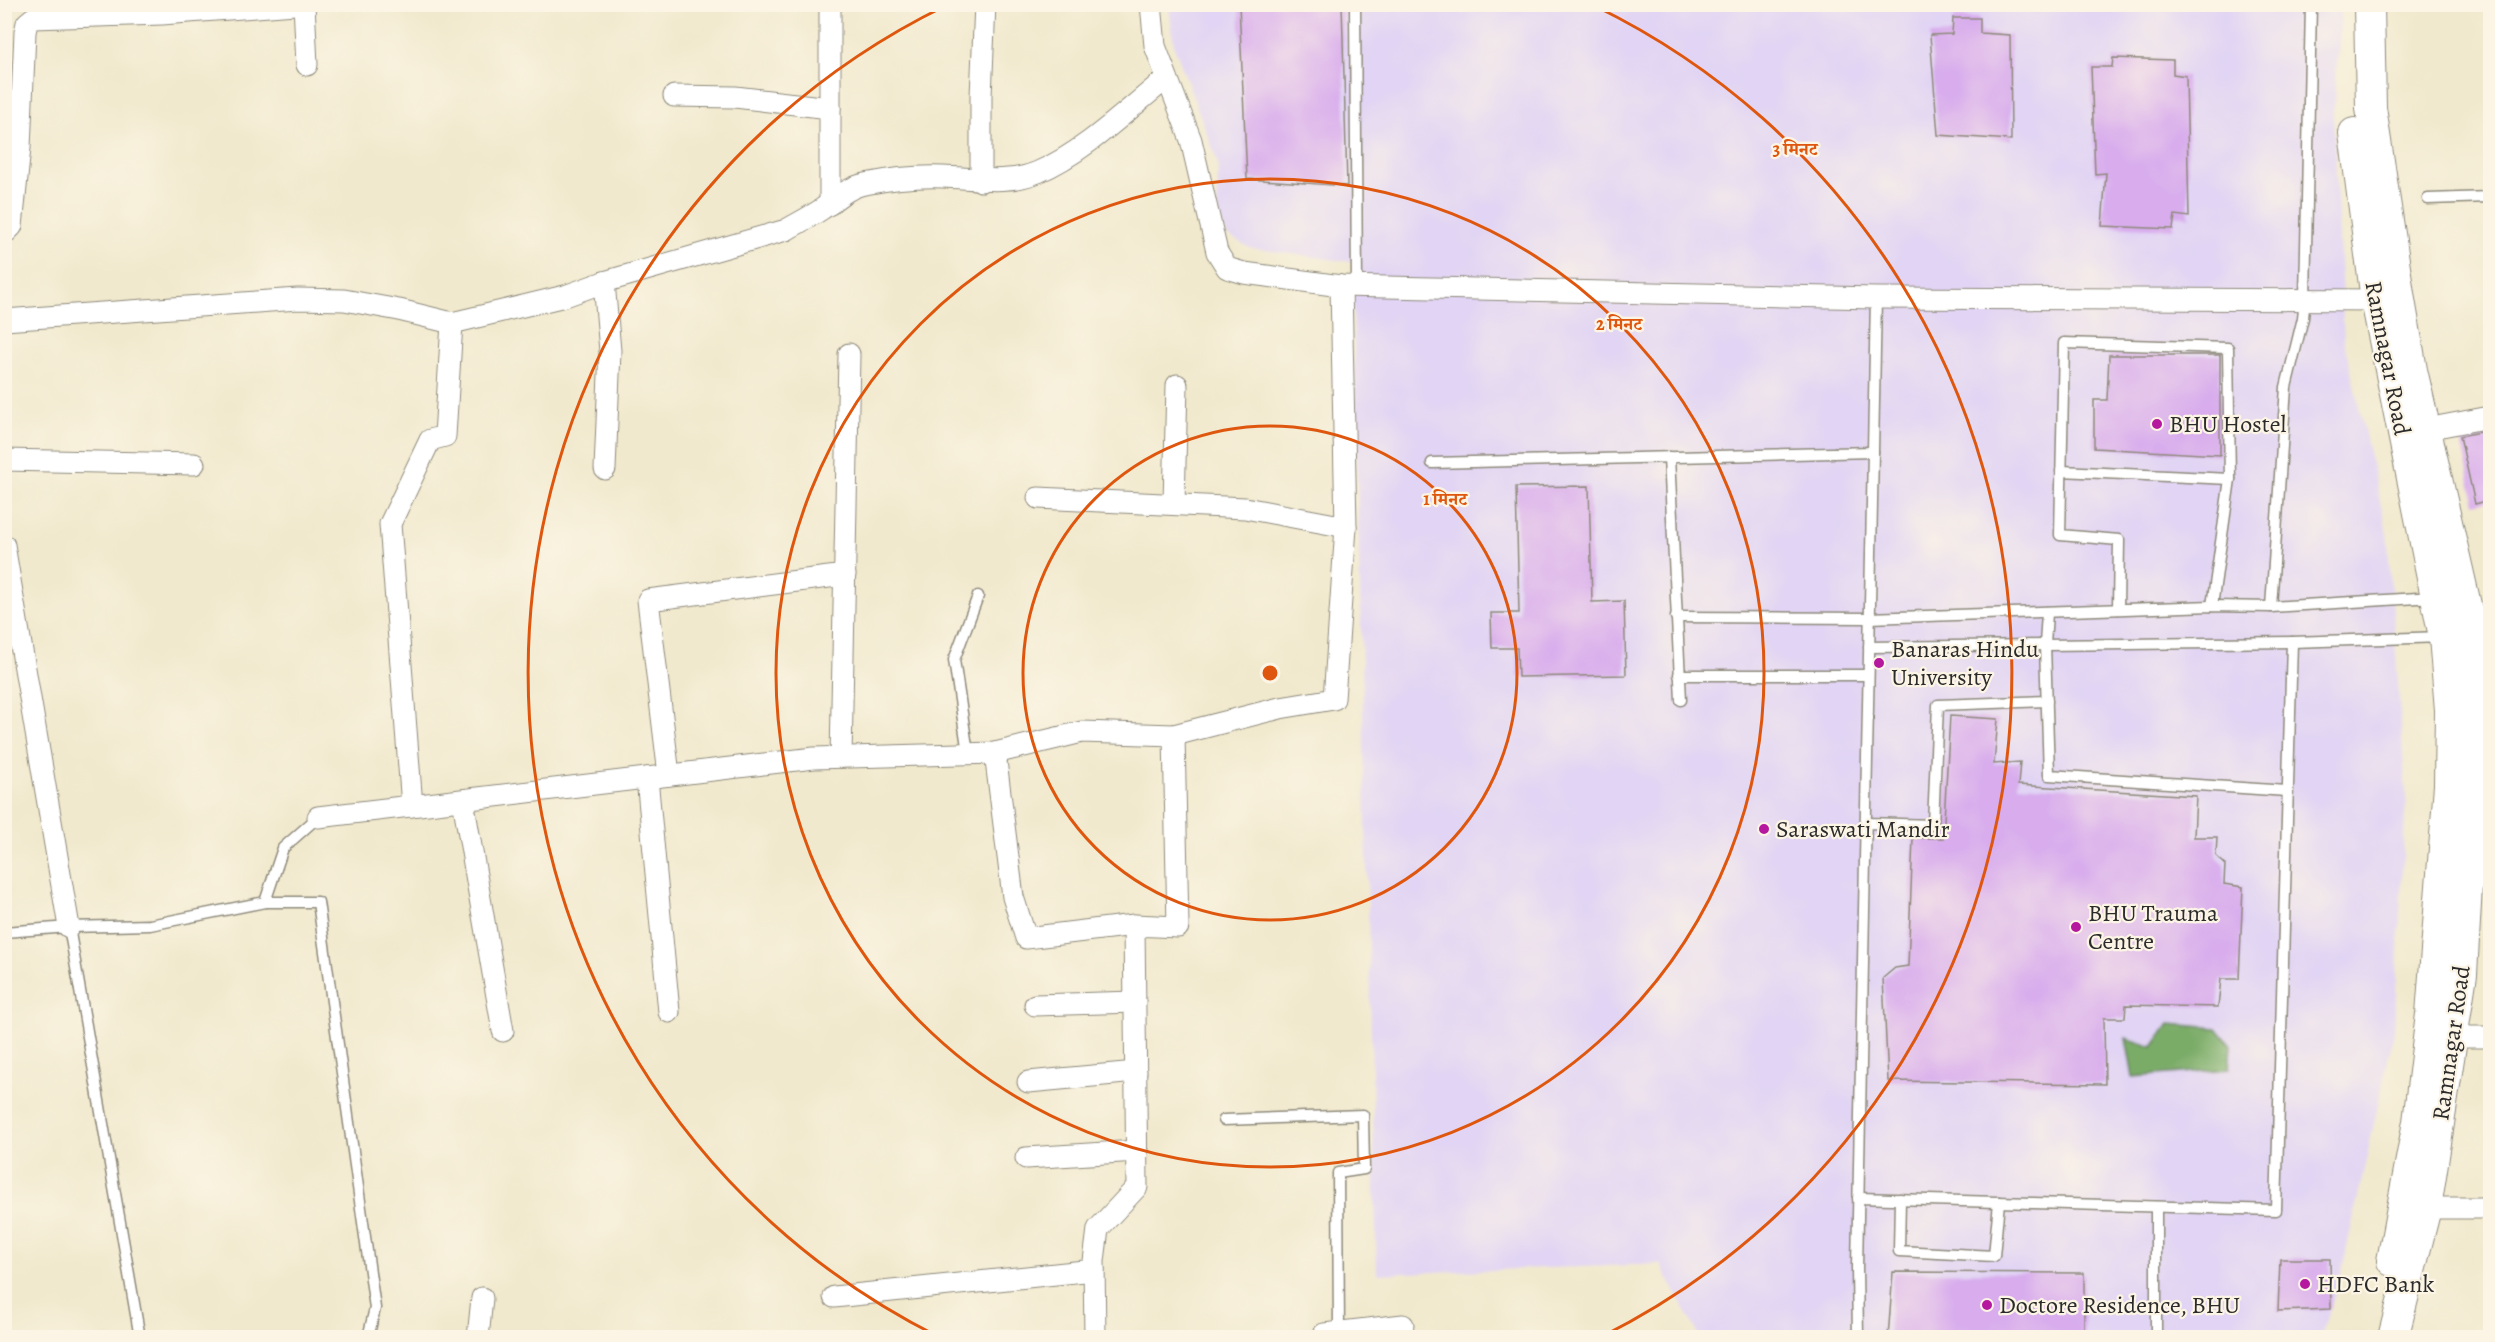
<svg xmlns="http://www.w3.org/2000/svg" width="2495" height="1342" font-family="Alegreya,'Noto Serif Devanagari',serif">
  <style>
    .built { fill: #e1d4f4 }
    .forest { fill: #7aac67; stroke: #526c49; stroke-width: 1.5 }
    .building { fill: #d8aced }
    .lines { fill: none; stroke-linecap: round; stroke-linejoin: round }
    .lane-casing { stroke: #8e8a7c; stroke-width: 13 }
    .street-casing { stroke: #8e8a7c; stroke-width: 23 }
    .secondary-casing { stroke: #8e8a7c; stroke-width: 32 }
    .lane { stroke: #fff; stroke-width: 10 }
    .street { stroke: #fff; stroke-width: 21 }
    .secondary { stroke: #fff; stroke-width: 30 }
    .ring { fill: none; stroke: #df570e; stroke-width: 3 }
    .poi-dot { fill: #b5179e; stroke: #fcf5e5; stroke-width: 2 }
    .labels { text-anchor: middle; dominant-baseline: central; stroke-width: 4.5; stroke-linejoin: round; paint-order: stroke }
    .street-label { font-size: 24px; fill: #2b2b2b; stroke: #fcf5e5 }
    .poi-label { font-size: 24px; fill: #2b2b2b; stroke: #fcf5e5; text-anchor: start }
    .centre { fill: #df570e; stroke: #fcf5e5; stroke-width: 3 }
    .ring-label { font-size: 18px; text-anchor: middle; font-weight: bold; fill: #df570e; stroke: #fcf5e5; stroke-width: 4.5; stroke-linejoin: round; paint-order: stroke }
  </style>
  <rect width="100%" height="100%" fill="#fcf5e5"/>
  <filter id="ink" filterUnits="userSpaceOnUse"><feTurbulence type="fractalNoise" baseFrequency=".0167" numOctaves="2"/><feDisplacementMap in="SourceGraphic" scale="12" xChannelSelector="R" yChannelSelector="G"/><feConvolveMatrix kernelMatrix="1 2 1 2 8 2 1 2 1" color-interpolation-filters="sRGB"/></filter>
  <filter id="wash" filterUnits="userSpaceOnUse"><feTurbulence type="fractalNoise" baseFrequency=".008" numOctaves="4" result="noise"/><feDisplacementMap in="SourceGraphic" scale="24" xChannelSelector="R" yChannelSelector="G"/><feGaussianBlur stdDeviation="1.35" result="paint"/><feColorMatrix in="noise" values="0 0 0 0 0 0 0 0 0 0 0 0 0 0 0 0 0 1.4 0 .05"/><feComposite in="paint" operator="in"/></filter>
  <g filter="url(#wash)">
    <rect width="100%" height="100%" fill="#f1e9cd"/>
    <polygon class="built" points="1169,5 2342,5 2333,113 2344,341 2387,532 2406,794 2394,1032 2340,1279 2321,1337 1700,1337 1660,1264 1377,1274 1353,303 1359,263 1250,248 1227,235 1217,214 1218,163 1174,46"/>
    <polygon class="forest" points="2169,1024 2217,1028 2231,1045 2229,1069 2133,1077 2126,1038 2153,1047"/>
    <g id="blocks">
      <g class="building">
        <polygon points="1239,4 1342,4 1347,186 1247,179"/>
        <polygon points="1953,18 1980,18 1980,33 2010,35 2011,140 1938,135 1930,35 1952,34"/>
        <polygon points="2113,58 2173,60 2173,74 2186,76 2189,217 2175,215 2173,229 2102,226 2106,173 2095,174 2091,67 2112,67"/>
        <polygon points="2109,355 2220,355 2220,455 2094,448 2094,400 2107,400"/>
        <polygon points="2490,430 2490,500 2475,504 2460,436"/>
        <polygon points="1589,486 1592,602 1624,601 1626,675 1518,677 1517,648 1492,648 1491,613 1519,613 1516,487"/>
        <polygon points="1950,716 1998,719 1994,764 2020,762 2018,785 2196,796 2194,837 2217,837 2216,856 2225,864 2224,884 2243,887 2239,979 2221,979 2218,1007 2126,1005 2125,1018 2104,1018 2105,1084 1888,1081 1883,978 1895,968 1908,966 1913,838 1943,838"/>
        <polygon points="2280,1259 2330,1259 2331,1309 2278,1311"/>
        <polygon points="1893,1272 2084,1273 2084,1338 1888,1338"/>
      </g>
    </g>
  </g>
  <g filter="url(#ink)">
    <use href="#blocks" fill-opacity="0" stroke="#8e8a7c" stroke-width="1.5"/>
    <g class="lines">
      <g class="lane-casing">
        <g id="lane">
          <polyline points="1355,4 1357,287"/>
          <polyline points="2428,199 2490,197"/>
          <polyline points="1669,457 1681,700"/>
          <polyline points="1432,463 1873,452"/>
          <polyline points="2061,471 2230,479"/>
          <polyline points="2271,607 2286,387 2303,318 2305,298 2311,4"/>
          <polyline points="2118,609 2119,540 2060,535 2064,343 2228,348 2230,479 2212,606"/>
          <polyline points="2047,612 2045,645 2049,775 2287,791"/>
          <polyline points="1676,617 1869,618 2212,606 2271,607 2434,597"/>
          <polyline points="1869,647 2292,642 2443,637"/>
          <polyline points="1679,675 1868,675"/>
          <polyline points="968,753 954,660 978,596"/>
          <polyline points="1866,823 1933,825 1938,705 2047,701"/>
          <polyline points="265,902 318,902 375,1308 368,1338"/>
          <polyline points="69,927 140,1338"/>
          <polyline points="4,932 69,927 150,925 265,902 283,848 318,817"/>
          <polyline points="1224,1120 1363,1115 1364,1169 1338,1173 1339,1332"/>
          <polyline points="1858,1198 2276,1210 2292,642"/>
          <polyline points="1900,1199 1899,1251 1994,1256 1999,1202"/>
          <polyline points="2156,1207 2156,1338"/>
          <polyline points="1858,1338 1857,1268 1876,298"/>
        </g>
      </g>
      <g class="street-casing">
        <g id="street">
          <polyline points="304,4 307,65"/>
          <polyline points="1151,4 1155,46 1191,140 1217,252 1227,268 1244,273 1341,286 1876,298 2388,300"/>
          <polyline points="674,96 735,97 830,108"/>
          <polyline points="981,181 981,96 985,4"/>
          <polyline points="830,204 830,4"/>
          <polyline points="4,234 12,226 20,148 25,32 27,23 33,18 162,14 295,4"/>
          <polyline points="604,282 610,351 605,469"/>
          <path d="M4,320L298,299L344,300L399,310L452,323L565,296L604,282L786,230C798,223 810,217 822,209C835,200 848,187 865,184C890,179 917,176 943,177C975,178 1007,185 1038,172C1085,152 1128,109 1167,78"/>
          <polyline points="2426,429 2490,417"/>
          <polyline points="4,460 194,464"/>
          <polyline points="1038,498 1245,508 1346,527"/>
          <polyline points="1174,503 1177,385"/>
          <polyline points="4,545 69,927"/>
          <polyline points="995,753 1013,897 1026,938 1134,925"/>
          <polyline points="841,757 849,354"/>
          <polyline points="669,775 648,600 845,575"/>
          <polyline points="647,778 669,1012"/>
          <polyline points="463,800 503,1031"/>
          <polyline points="412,806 390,524 430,440 445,436 452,323"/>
          <polyline points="318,817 814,758 995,753 1082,732 1174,735 1280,708 1334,699 1346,527 1341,286"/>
          <polyline points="1035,1005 1135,1002"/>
          <polyline points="2454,1037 2490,1037"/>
          <polyline points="1028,1082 1136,1072"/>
          <polyline points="1026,1158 1137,1151"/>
          <polyline points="2426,1208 2490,1208"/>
          <polyline points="834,1297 1094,1270"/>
          <polyline points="478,1338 482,1298"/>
          <polyline points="1095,1338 1094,1261 1098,1229 1137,1187 1134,925 1178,927 1174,735"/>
          <polyline points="1324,1338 1324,1334 1403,1325"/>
        </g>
      </g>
      <g class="secondary-casing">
        <g id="secondary">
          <polyline points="2369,4 2371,108 2400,300 2412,370 2472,631 2472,798 2462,974 2426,1208 2393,1338"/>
          <polyline points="2354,133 2376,300 2436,597 2444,637 2450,710 2449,785 2431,1014 2418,1122 2392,1261"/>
        </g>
      </g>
      <use href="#lane" class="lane"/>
      <use href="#street" class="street"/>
      <use href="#secondary" class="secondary"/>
    </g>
  </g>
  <g class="ring">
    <circle cx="1270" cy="673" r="247"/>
    <circle cx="1270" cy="673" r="494"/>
    <path d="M939 1337A742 742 0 0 1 945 6M1595 6A742 742 0 0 1 1601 1337"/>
  </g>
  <g class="poi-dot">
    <circle cx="2157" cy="424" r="6"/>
    <circle cx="1879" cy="663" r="6"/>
    <circle cx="1764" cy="829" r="6"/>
    <circle cx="2076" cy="927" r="6"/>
    <circle cx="2305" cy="1284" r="6"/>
    <circle cx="1987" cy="1305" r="6"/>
  </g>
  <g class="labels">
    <g class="street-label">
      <text transform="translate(2388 358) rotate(79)">Ramnagar Road</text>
      <text transform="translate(2451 1043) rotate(-82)">Ramnagar Road</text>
    </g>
    <g class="poi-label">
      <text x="2169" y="424">BHU Hostel</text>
      <text x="1891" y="649">Banaras Hindu<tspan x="1891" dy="28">University</tspan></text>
      <text x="1776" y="829">Saraswati Mandir</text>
      <text x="2088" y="913">BHU Trauma<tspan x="2088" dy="28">Centre</tspan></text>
      <text x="2317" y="1284">HDFC Bank</text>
      <text x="1999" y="1305">Doctore Residence, BHU</text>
    </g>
  </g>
  <circle cx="1270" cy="673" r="9" class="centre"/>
  <g class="ring-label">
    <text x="1795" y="155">3 मिनट</text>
    <text x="1619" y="330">2 मिनट</text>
    <text x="1445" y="505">1 मिनट</text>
  </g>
  <rect width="2495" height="1342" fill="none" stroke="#fcf5e5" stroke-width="24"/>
</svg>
